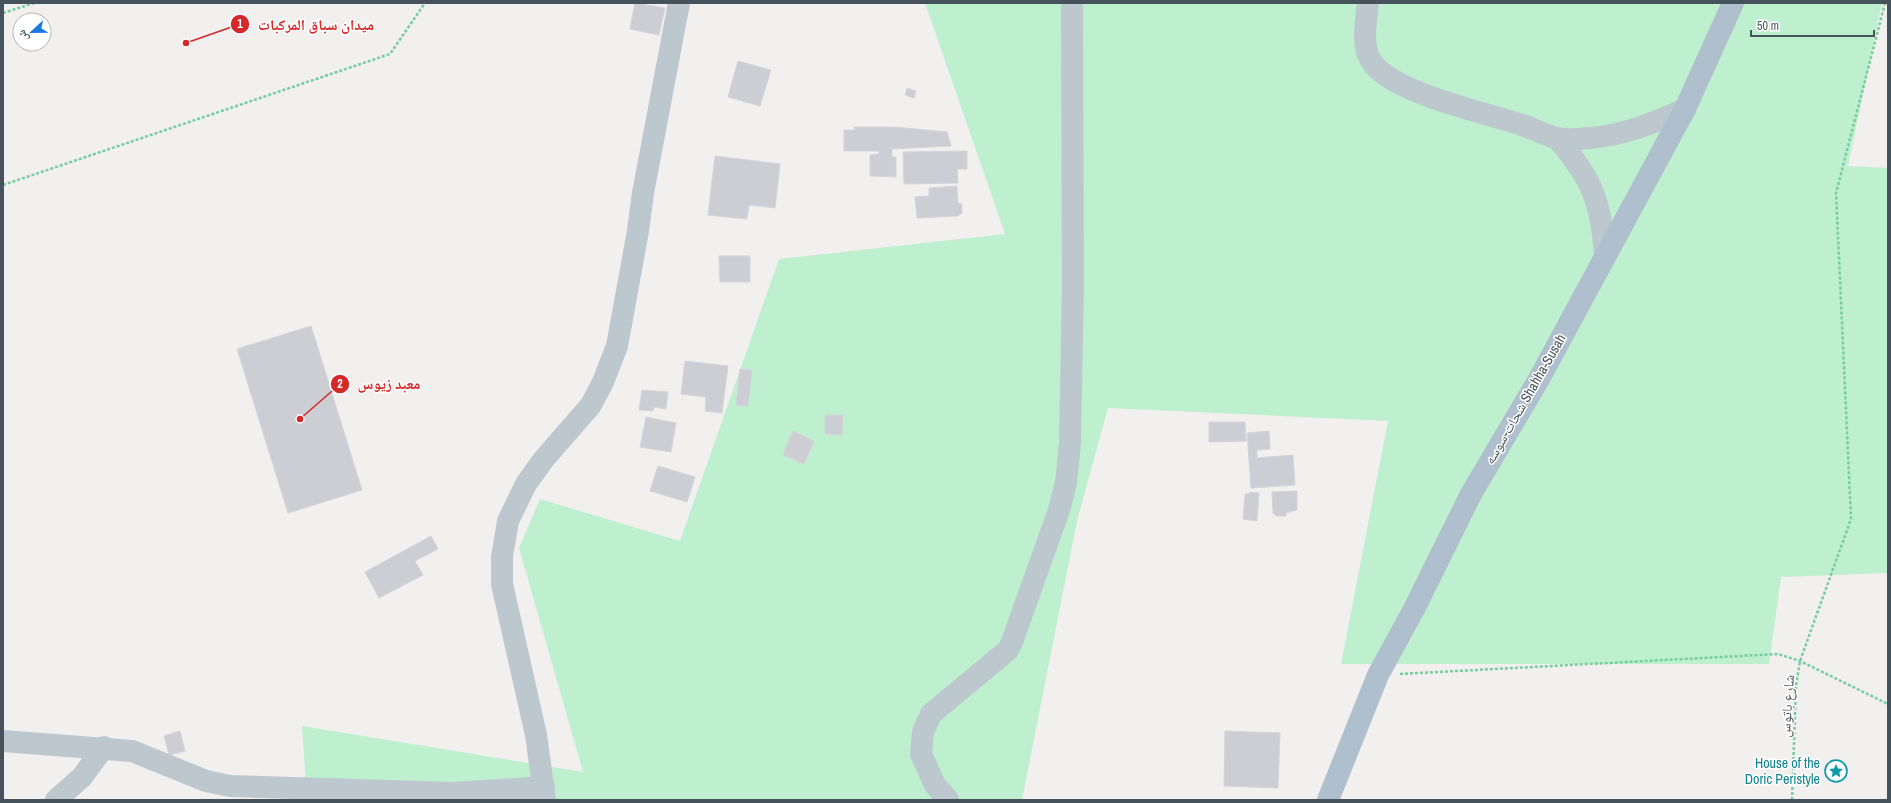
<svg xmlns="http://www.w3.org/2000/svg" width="1891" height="803" font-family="'Archivo Narrow','Noto Naskh Arabic',sans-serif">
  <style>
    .green { fill: #beefcf }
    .building { fill: #ccced4; stroke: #d3d5db }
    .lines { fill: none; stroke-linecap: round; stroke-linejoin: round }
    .path { stroke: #76cd9f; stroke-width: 2.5; stroke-dasharray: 3 2; stroke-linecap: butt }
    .minor { stroke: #bdc7ce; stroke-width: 22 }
    .major { stroke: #afbfce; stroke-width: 22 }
    .labels { text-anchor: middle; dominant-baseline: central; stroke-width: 3; stroke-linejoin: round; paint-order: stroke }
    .street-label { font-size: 14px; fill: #47535c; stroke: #fff }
    .culture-label { font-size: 14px; fill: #0d838f; stroke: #fff; text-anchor: end }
    .leader { fill: none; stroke: #d62828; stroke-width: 1.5 }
    .callout-dot { fill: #d62828; stroke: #fff; stroke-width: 1.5 }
    .mark-label { font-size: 12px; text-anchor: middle; font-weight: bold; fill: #fff }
    .callout-label { font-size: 15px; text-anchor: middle; font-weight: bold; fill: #d62828; stroke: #fff; stroke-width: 3; stroke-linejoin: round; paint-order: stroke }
  </style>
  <rect width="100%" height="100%" fill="#f2efef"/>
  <polygon class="green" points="925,3 1882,3 1848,166 1888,168 1888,573 1781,577 1769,664 1341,664 1388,421 1108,408 1077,521 1022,800 307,800 302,726 583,772 519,548 540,499 680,541 779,259 1005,234"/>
  <g class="building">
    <polygon points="635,3 665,8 659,35 630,29"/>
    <polygon points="738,61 771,70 760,106 728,97"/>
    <polygon points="907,88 916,91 914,98 905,95"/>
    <polygon points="854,127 894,127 947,132 951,146 892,149 892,157 896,157 896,177 870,176 870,155 879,154 879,151 844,151 844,130 855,130"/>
    <polygon points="967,151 967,169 957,169 958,183 904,184 903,152"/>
    <polygon points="715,156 780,164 775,208 749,205 747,219 708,215"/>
    <polygon points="957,186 958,203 962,204 962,213 958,216 917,218 915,197 929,196 929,188"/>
    <polygon points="719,256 750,256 750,282 720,282"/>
    <polygon points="311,326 362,490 288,513 237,349"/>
    <polygon points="685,361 728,366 722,413 705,411 706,397 681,394"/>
    <polygon points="740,369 752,370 748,406 736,405"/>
    <polygon points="642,390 668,392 666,409 654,407 653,411 639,410"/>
    <polygon points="825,415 843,415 842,435 825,434"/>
    <polygon points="646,417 676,423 671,452 640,447"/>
    <polygon points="1209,422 1245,422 1246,441 1209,442"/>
    <polygon points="793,431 814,441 804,464 783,455"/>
    <polygon points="1269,431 1270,449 1257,450 1257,458 1293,455 1295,485 1251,488 1247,433"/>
    <polygon points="658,466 695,477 687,502 650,491"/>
    <polygon points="1297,491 1297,510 1286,513 1286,516 1276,516 1273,513 1272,492"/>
    <polygon points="1250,492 1259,493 1257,521 1243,519 1245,494 1249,494"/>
    <polygon points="431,536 438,549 415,561 423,575 379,598 365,572"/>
    <polygon points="180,731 185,751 169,755 164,736"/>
    <polygon points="1225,731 1280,733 1278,788 1224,786"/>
  </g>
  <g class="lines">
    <g class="path">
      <polyline points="3,13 34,3"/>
      <polyline points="3,185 390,54 425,3"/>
      <polyline points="1400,674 1778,654 1800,661 1888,704"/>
      <polyline points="1792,800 1796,686 1800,661 1851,519 1836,193 1885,3"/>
    </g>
    <g class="minor">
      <path d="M1368,3C1366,22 1360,49 1374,65C1400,95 1484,112 1522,125C1534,129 1545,135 1556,138C1566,140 1580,139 1590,138C1624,135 1654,123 1685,109"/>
      <path d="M1557,138C1592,179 1601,201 1605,255"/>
      <polyline points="3,741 132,751 206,781 230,786 454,793 544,787"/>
      <polyline points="56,800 82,777 104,747"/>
      <polyline points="545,800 536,735 502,584 502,557 508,521 526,484 544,459 591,405 603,382 617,346 638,231 643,193 679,3"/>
      <polyline points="948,800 935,785 921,754 923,732 931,714 1008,650 1012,642 1059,510 1066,483 1070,443 1073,287 1072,3"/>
    </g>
    <polyline class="major" points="1328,800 1378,675 1414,609 1471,494 1539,379 1685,109 1733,3"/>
  </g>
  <defs>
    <g id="sight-ring" transform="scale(1.15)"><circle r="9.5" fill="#fff" stroke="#0f9aa8" stroke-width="1.5"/><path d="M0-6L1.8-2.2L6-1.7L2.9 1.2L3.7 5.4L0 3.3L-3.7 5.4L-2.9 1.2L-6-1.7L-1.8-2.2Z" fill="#0f9aa8"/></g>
  </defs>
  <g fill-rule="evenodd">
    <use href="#sight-ring" x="1836" y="771"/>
  </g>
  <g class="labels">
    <g class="street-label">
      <text transform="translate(1525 399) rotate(-60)">شحات-سوسه Shahha-Susah</text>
      <text transform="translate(1787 706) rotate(-86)">شارع باتوس</text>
    </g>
    <g class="culture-label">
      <text x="1820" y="763">House of the<tspan x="1820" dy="16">Doric Peristyle</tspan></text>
    </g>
  </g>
  <path class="leader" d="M186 43L240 24M300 419L340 384"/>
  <g class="callout-dot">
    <circle cx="186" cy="43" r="4"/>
    <circle cx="300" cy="419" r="4"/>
    <circle cx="240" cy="24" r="10"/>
    <circle cx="340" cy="384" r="10"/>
  </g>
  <g class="mark-label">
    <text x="240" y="28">1</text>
    <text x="340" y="388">2</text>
  </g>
  <g class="callout-label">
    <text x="316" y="30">ميدان سباق المركبات</text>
    <text x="389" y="389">معبد زيوس</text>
  </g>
  <rect width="1891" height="803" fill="none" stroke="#47535c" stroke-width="8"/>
  <g transform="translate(32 32) rotate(248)"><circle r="19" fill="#ffffff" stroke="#b5babe"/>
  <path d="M0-3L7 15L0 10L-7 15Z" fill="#1a77e1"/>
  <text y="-6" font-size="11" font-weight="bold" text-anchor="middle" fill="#47535c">ش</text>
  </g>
  <path d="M1751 30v6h123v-6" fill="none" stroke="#47535c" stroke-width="2"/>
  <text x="1757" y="30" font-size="12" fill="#47535c" stroke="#ffffff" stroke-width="3" paint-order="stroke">50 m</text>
</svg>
